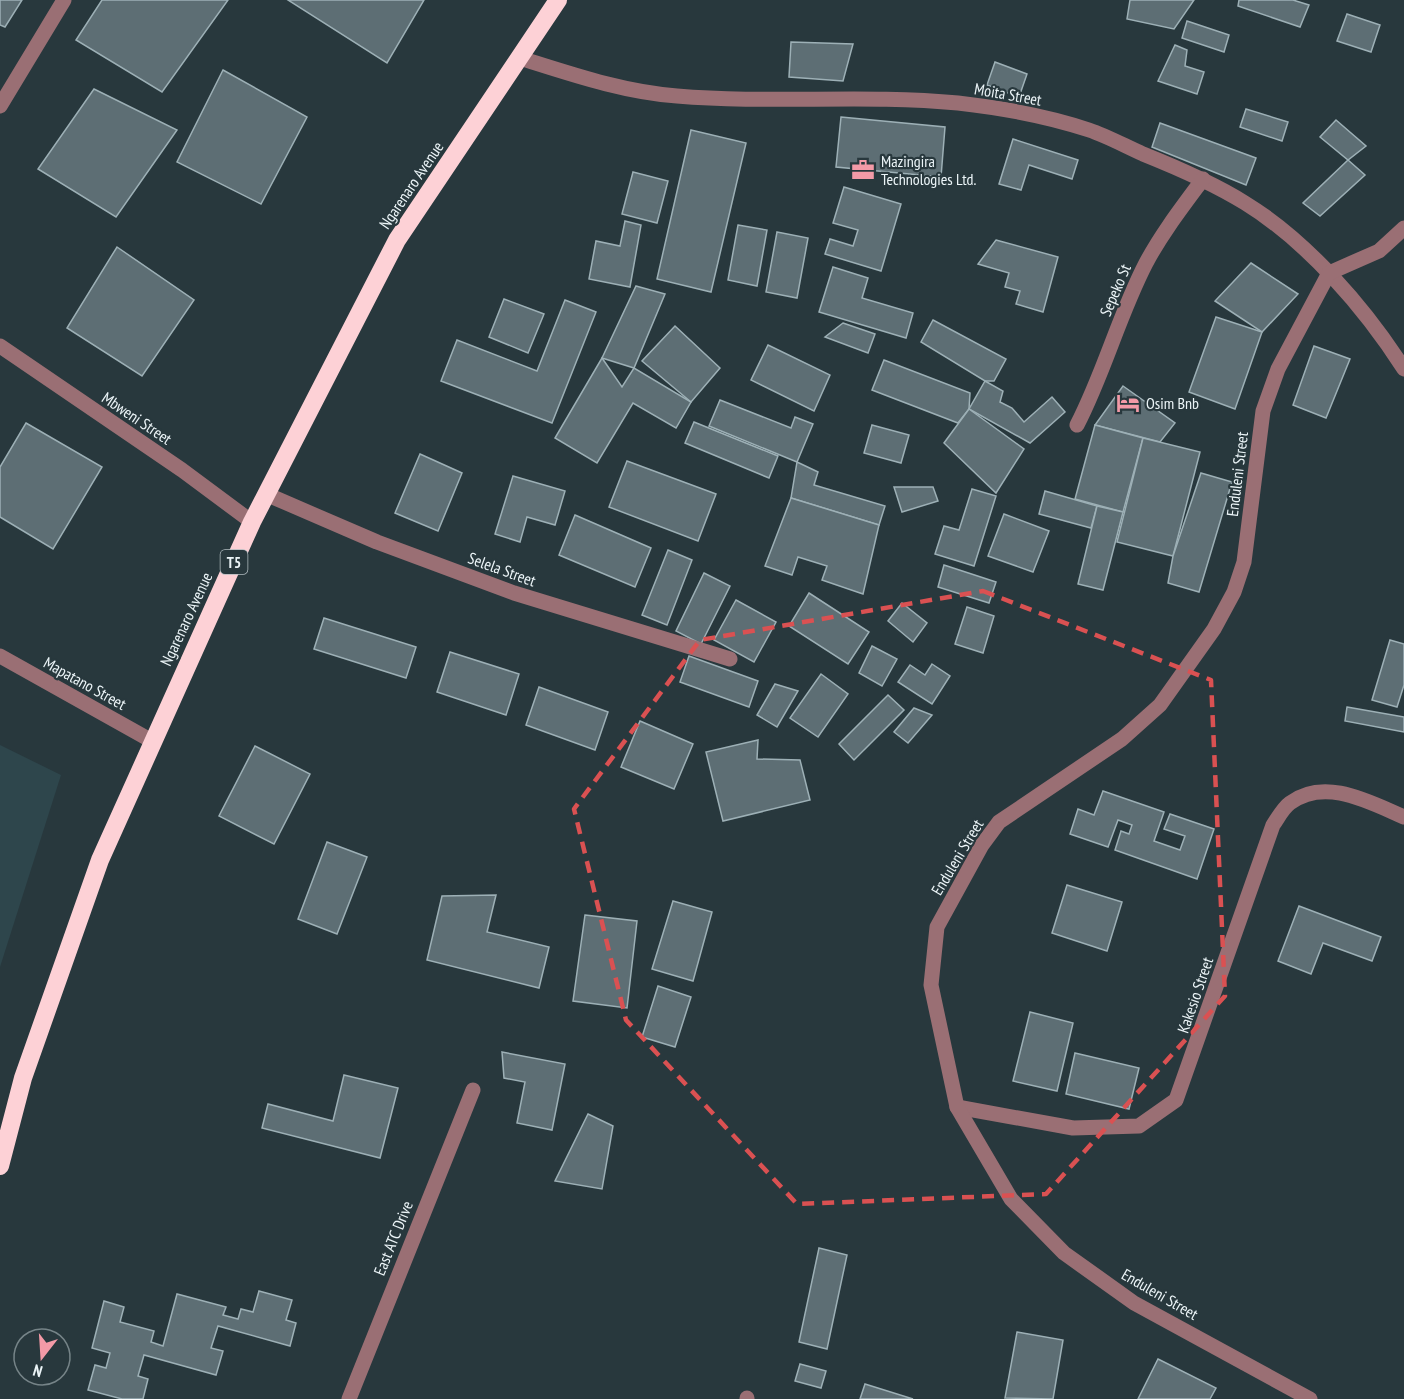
<svg xmlns="http://www.w3.org/2000/svg" width="1404" height="1399" font-family="'PT Sans Narrow',sans-serif">
  <style>
    .built { fill: #2e464c }
    .building { fill: #5d6e74; stroke: #9db0b6; stroke-width: 1.5 }
    .lines { fill: none; stroke-linecap: round; stroke-linejoin: round }
    .minor { stroke: #9a6f74; stroke-width: 15 }
    .highway { stroke: #fdd1d6; stroke-width: 18 }
    .marked { fill: none; stroke: #da5152; stroke-width: 4.5; stroke-dasharray: 12 8; stroke-linejoin: round }
    .labels { text-anchor: middle; dominant-baseline: central; stroke-width: 4.5; stroke-linejoin: round; paint-order: stroke }
    .shield { fill: #28383d; stroke: #b1bcc0; stroke-width: 1.5 }
    .shield-label { font-size: 15px; font-weight: bold; fill: #ecf5f8 }
    .street-label { font-size: 16px; fill: #ecf5f8; stroke: #28383d }
    .poi-label { font-size: 16px; fill: #ecf5f8; stroke: #28383d; text-anchor: start }
  </style>
  <rect width="100%" height="100%" fill="#28383d"/>
  <polygon class="built" points="0,745 61,775 0,967"/>
  <g class="building">
    <polygon points="0,0 22,0 5,27 0,25"/>
    <polygon points="102,0 228,0 162,92 76,40"/>
    <polygon points="288,0 424,0 387,63"/>
    <polygon points="1130,0 1194,0 1174,29 1127,19"/>
    <polygon points="1239,0 1293,0 1309,5 1300,27 1238,6"/>
    <polygon points="1347,14 1380,25 1371,52 1337,41"/>
    <polygon points="1187,21 1229,35 1224,52 1182,38"/>
    <polygon points="791,42 853,44 843,81 789,77"/>
    <polygon points="1175,45 1187,50 1185,66 1204,72 1197,94 1158,81"/>
    <polygon points="995,62 1027,74 1019,97 987,85"/>
    <polygon points="223,70 307,117 261,204 177,162"/>
    <polygon points="94,89 177,130 116,217 38,169"/>
    <polygon points="1246,109 1288,122 1282,141 1240,127"/>
    <polygon points="841,117 945,127 941,177 836,167"/>
    <polygon points="1336,120 1366,146 1348,160 1320,137"/>
    <polygon points="1160,123 1256,158 1246,185 1152,147"/>
    <polygon points="691,130 746,143 711,292 657,279"/>
    <polygon points="1013,139 1078,160 1072,179 1029,165 1021,190 999,184"/>
    <polygon points="1348,160 1365,175 1320,216 1303,203"/>
    <polygon points="633,172 668,181 657,223 622,214"/>
    <polygon points="844,187 901,204 881,271 825,254 830,239 853,246 858,230 833,223"/>
    <polygon points="625,221 641,225 630,287 589,279 596,241 620,246"/>
    <polygon points="738,225 767,230 757,286 728,280"/>
    <polygon points="777,232 808,238 797,298 766,292"/>
    <polygon points="996,240 1058,257 1043,312 1016,304 1020,291 1005,287 1009,273 978,264"/>
    <polygon points="117,247 194,300 142,376 67,328"/>
    <polygon points="1251,263 1298,294 1262,332 1215,301"/>
    <polygon points="833,267 868,278 862,298 913,313 906,338 819,312"/>
    <polygon points="636,286 665,294 634,368 602,358"/>
    <polygon points="504,299 544,314 528,353 489,337"/>
    <polygon points="565,300 596,312 552,423 441,381 457,340 537,371"/>
    <polygon points="1216,317 1262,332 1235,409 1189,392"/>
    <polygon points="933,320 1006,359 994,381 985,381 921,342"/>
    <polygon points="843,323 875,334 868,353 825,337"/>
    <polygon points="675,326 720,368 691,402 642,361"/>
    <polygon points="768,345 830,375 814,411 751,380"/>
    <polygon points="1314,346 1350,359 1326,418 1293,405"/>
    <polygon points="602,358 622,387 634,368 691,402 676,428 633,403 597,463 555,438"/>
    <polygon points="884,360 970,393 969,409 958,423 872,390"/>
    <polygon points="985,381 1003,391 1000,402 1012,408 1024,422 1052,397 1065,412 1030,443 969,409"/>
    <polygon points="1123,386 1175,423 1160,442 1095,425"/>
    <polygon points="720,400 791,428 795,417 813,424 797,462 709,426"/>
    <polygon points="969,409 1024,449 996,493 944,443"/>
    <polygon points="694,422 778,456 769,478 685,443"/>
    <polygon points="26,423 102,467 53,549 0,517 0,467"/>
    <polygon points="872,425 909,435 901,463 864,453"/>
    <polygon points="1095,425 1143,438 1123,512 1075,499"/>
    <polygon points="1143,438 1200,452 1173,556 1117,542"/>
    <polygon points="420,454 462,473 438,531 395,513"/>
    <polygon points="627,461 716,494 698,541 609,507"/>
    <polygon points="797,462 818,472 814,485 885,506 879,525 791,498"/>
    <polygon points="1201,473 1232,482 1199,592 1168,583 1173,556"/>
    <polygon points="513,476 565,491 555,525 527,517 520,542 495,534"/>
    <polygon points="894,487 933,487 938,501 902,512"/>
    <polygon points="972,489 996,496 974,566 935,554 944,526 959,530"/>
    <polygon points="1045,491 1097,506 1091,528 1039,514"/>
    <polygon points="791,498 879,525 863,594 822,580 827,566 798,557 792,575 765,566"/>
    <polygon points="1097,506 1123,512 1103,590 1078,584"/>
    <polygon points="1004,514 1049,531 1033,572 988,556"/>
    <polygon points="575,515 651,548 635,587 559,555"/>
    <polygon points="668,550 692,560 667,625 642,615"/>
    <polygon points="944,565 996,582 989,603 938,587"/>
    <polygon points="704,573 730,586 701,644 676,631"/>
    <polygon points="809,593 869,632 848,664 789,626"/>
    <polygon points="736,600 776,622 754,662 714,640"/>
    <polygon points="902,603 927,623 913,642 888,621"/>
    <polygon points="967,607 994,616 983,653 955,644"/>
    <polygon points="324,618 416,647 406,678 314,649"/>
    <polygon points="1390,640 1404,644 1404,685 1397,707 1372,700"/>
    <polygon points="872,646 897,659 882,686 859,673"/>
    <polygon points="450,652 519,674 506,715 437,692"/>
    <polygon points="689,656 758,681 749,707 680,682"/>
    <polygon points="932,664 950,676 932,704 898,682 910,665 925,675"/>
    <polygon points="821,674 848,694 818,737 790,718"/>
    <polygon points="775,684 798,691 777,727 757,715"/>
    <polygon points="539,687 608,712 595,750 526,725"/>
    <polygon points="888,695 904,710 854,760 839,744"/>
    <polygon points="1347,707 1404,717 1404,732 1345,721"/>
    <polygon points="914,708 932,715 908,743 894,732"/>
    <polygon points="640,721 693,744 674,789 621,767"/>
    <polygon points="758,740 757,759 800,760 810,800 723,821 706,752"/>
    <polygon points="255,746 310,774 274,844 219,816"/>
    <polygon points="1103,791 1164,812 1154,841 1180,850 1185,836 1164,829 1170,814 1214,829 1197,879 1115,850 1121,831 1129,834 1132,825 1118,820 1108,847 1070,834 1078,809 1094,815"/>
    <polygon points="327,842 367,857 337,934 298,919"/>
    <polygon points="1067,885 1122,902 1107,951 1052,933"/>
    <polygon points="496,895 487,932 549,947 539,988 427,960 442,896"/>
    <polygon points="673,901 712,912 693,981 652,969"/>
    <polygon points="1299,906 1381,937 1372,961 1323,943 1311,974 1278,961"/>
    <polygon points="585,915 637,921 627,1008 573,1001"/>
    <polygon points="658,986 691,997 675,1047 642,1037"/>
    <polygon points="1030,1012 1073,1023 1057,1091 1013,1081"/>
    <polygon points="502,1052 565,1064 552,1130 517,1123 525,1082 504,1078"/>
    <polygon points="1075,1053 1139,1068 1129,1109 1066,1094"/>
    <polygon points="344,1075 398,1088 380,1158 262,1128 268,1104 333,1121"/>
    <polygon points="588,1114 613,1126 602,1189 555,1181"/>
    <polygon points="819,1248 847,1255 827,1349 799,1342"/>
    <polygon points="259,1291 292,1300 286,1320 296,1323 290,1346 218,1326 211,1348 223,1351 216,1375 144,1355 138,1376 148,1379 143,1399 122,1399 88,1390 95,1365 106,1368 110,1353 92,1348 104,1301 124,1307 120,1322 154,1331 151,1342 163,1346 177,1294 226,1307 223,1315 238,1319 241,1309 253,1312"/>
    <polygon points="1017,1332 1063,1340 1053,1399 1005,1398"/>
    <polygon points="1158,1359 1216,1388 1210,1399 1138,1399"/>
    <polygon points="800,1364 826,1371 821,1388 795,1381"/>
    <polygon points="865,1384 913,1399 860,1399"/>
  </g>
  <g class="lines">
    <g class="minor">
      <path d="M520,58C571,74 623,92 677,96C771,104 865,94 958,103C1002,108 1047,116 1089,130C1107,136 1125,146 1143,154C1178,168 1213,183 1245,203C1307,241 1365,308 1404,369"/>
      <polyline points="0,106 64,0"/>
      <polyline points="0,346 182,470 252,522"/>
      <path d="M1077,425C1104,373 1119,315 1146,263C1162,233 1183,206 1203,179"/>
      <polyline points="268,495 377,542 514,593 730,659"/>
      <polyline points="0,656 152,741"/>
      <path d="M957,1107L1073,1128L1139,1126L1176,1100L1273,825C1278,818 1283,808 1290,803C1325,777 1369,802 1404,817"/>
      <polyline points="349,1399 473,1090"/>
      <polyline points="747,1399 747,1398"/>
      <polyline points="1310,1399 1134,1303 1064,1253 1011,1199 957,1107 931,985 937,927 982,845 999,822 1122,739 1160,705 1214,629 1234,592 1244,562 1263,411 1278,369 1329,273 1379,251 1404,228"/>
    </g>
    <polyline class="highway" points="0,1166 23,1078 100,860 252,522 397,240 558,0"/>
  </g>
  <path class="marked" d="M983,591L1211,680L1225,996L1046,1194L797,1204L626,1020L574,809L700,640Z"/>
  <defs>
    <g id="office-bare" transform="scale(1.8)"><path d="M-6-3h4V-5.5h4V-3h4V5H-6ZM-1-4.5V-3h2v-1.5ZM-6 0V1H6V0Z" fill="#f39aa7" stroke="#28383d" stroke-width="2.5" paint-order="stroke"/></g>
    <g id="hotel-bare" transform="scale(1.8)"><path d="M-6-4.5h1.5V1H6V5H4.5V3h-9V5H-6ZM-4 0a1.8 1.8 0 1 1 3.6 0ZM.5 0V-2.5h3Q6-2.5 6 0Z" fill="#f39aa7" stroke="#28383d" stroke-width="2.5" paint-order="stroke"/></g>
  </defs>
  <g fill-rule="evenodd">
    <use href="#office-bare" x="863" y="170"/>
    <use href="#hotel-bare" x="1128" y="403"/>
  </g>
  <g class="labels">
    <rect class="shield" x="220.5" y="550" width="27" height="24" rx="4.5"/>
    <g class="shield-label">
      <text x="234" y="562">T5</text>
    </g>
    <g class="street-label">
      <text transform="translate(1008 94) rotate(10)">Moita Street</text>
      <text transform="translate(411 185) rotate(-56)">Ngarenaro Avenue</text>
      <text transform="translate(1115 290) rotate(-67)">Sepeko St</text>
      <text transform="translate(137 418) rotate(34)">Mbweni Street</text>
      <text transform="translate(1237 474) rotate(-83)">Enduleni Street</text>
      <text transform="translate(502 569) rotate(20)">Selela Street</text>
      <text transform="translate(186 619) rotate(-65)">Ngarenaro Avenue</text>
      <text transform="translate(85 683) rotate(29)">Mapatano Street</text>
      <text transform="translate(957 857) rotate(-59)">Enduleni Street</text>
      <text transform="translate(1195 995) rotate(-71)">Kakesio Street</text>
      <text transform="translate(393 1238) rotate(-68)">East ATC Drive</text>
      <text transform="translate(1160 1294) rotate(30)">Enduleni Street</text>
    </g>
    <g class="poi-label">
      <text x="881" y="161">Mazingira<tspan x="881" dy="18">Technologies Ltd.</tspan></text>
      <text x="1146" y="403">Osim Bnb</text>
    </g>
  </g>
  <g transform="translate(42 1357) rotate(197)"><circle r="28" fill="#28383d" stroke="#768488" stroke-width="1.5"/>
  <path d="M0-4.5L10 22L0 15L-10 22Z" fill="#f39aa7"/>
  <text y="-9" font-size="16" font-weight="bold" text-anchor="middle" fill="#ecf5f8">N</text>
  </g>
</svg>
